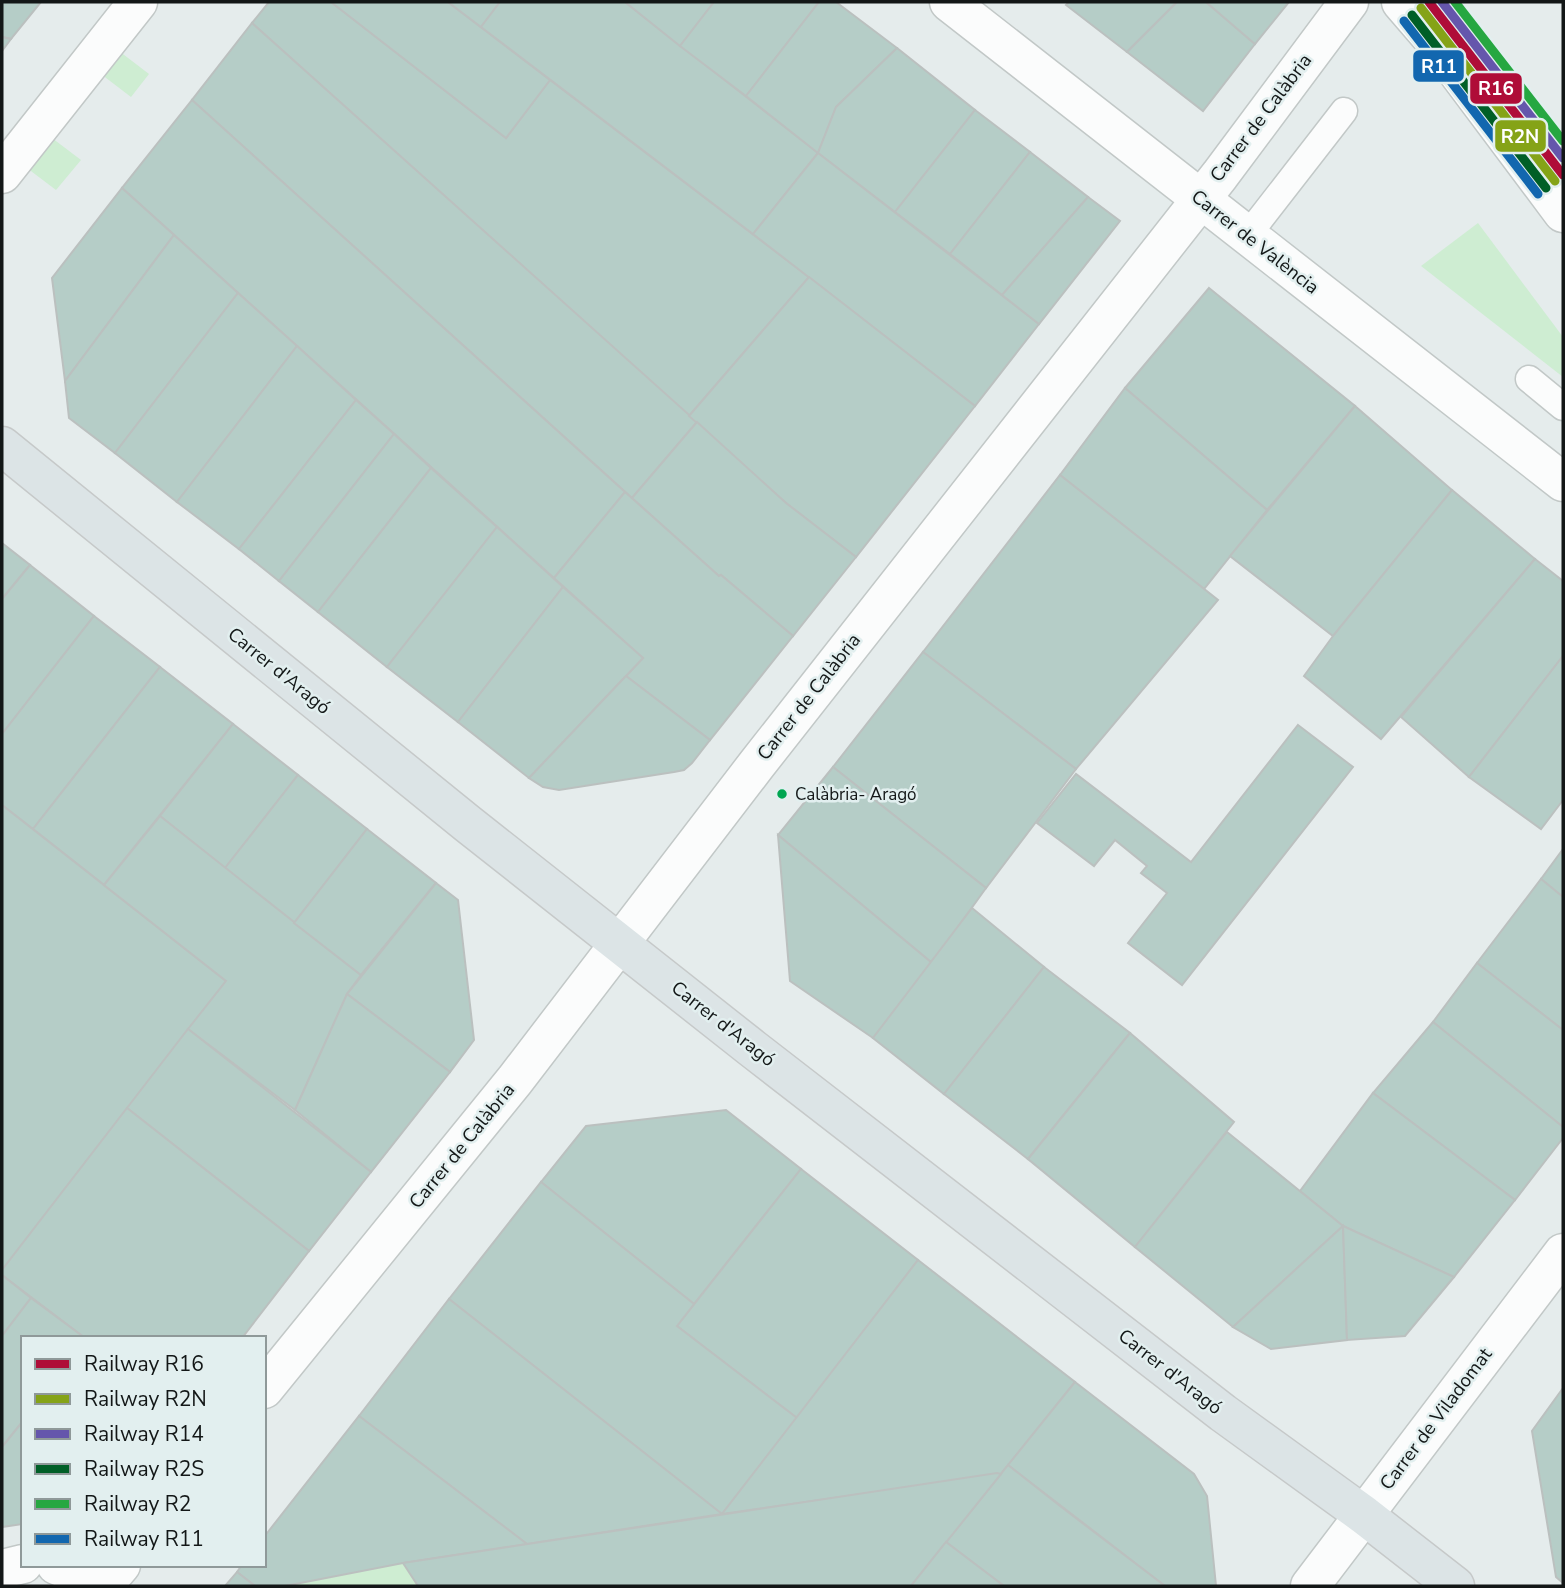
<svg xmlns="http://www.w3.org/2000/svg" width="1565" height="1588" font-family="'Nunito Sans',sans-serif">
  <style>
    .green { fill: #ceedd2 }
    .building { fill: #b5cdc7; stroke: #bbc0bf; stroke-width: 2 }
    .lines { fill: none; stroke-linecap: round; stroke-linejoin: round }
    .service-casing { stroke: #c2c8c7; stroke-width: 29 }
    .minor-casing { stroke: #c2c8c7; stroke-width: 41 }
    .tertiary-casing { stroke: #c2c8c7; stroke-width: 41 }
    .primary-casing { stroke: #c6c9c9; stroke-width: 41 }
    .path { stroke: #cccfcf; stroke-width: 4.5; stroke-dasharray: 3.5 3.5; stroke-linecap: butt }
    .service { stroke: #fbfcfc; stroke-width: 26 }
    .minor { stroke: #fbfcfc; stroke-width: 38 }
    .tertiary { stroke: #fbfcfc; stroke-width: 38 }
    .primary { stroke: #dce4e6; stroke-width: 38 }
    .rail-1-casing { stroke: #e2efef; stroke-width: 14 }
    .rail-2-casing { stroke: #e2efef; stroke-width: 14 }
    .rail-3-casing { stroke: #e2efef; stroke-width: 14 }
    .rail-4-casing { stroke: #e2efef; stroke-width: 14 }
    .rail-5-casing { stroke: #e2efef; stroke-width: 14 }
    .rail-6-casing { stroke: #e2efef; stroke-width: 14 }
    .rail-1 { stroke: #af0d38; stroke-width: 9 }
    .rail-2 { stroke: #85a317; stroke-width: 9 }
    .rail-3 { stroke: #6556ac; stroke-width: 9 }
    .rail-4 { stroke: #005f27; stroke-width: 9 }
    .rail-5 { stroke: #26a741; stroke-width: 9 }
    .rail-6 { stroke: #1267af; stroke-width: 9 }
    .bus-dot { fill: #00a651; stroke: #e2efef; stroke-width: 2.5 }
    .labels { text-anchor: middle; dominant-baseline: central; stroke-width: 5; stroke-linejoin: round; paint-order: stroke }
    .bus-label { font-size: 17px; fill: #131717; stroke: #e2efef; text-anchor: start }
    .street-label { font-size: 19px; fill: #131717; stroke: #e2efef }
    .line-badge { stroke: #e2efef; stroke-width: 2.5 }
    .badge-label { font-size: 19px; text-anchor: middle; font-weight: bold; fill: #fff }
  </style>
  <rect width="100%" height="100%" fill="#e5ecec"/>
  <g class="green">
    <polygon points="115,48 149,74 131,97 97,71"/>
    <polygon points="48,135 81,160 56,190 23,165"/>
    <polygon points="1478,223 1563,337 1563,377 1421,266"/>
    <polygon points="403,1563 418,1586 285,1586"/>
  </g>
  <g class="building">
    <polygon points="2,2 41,2 11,39 2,37"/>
    <polygon points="269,2 331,2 506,138 550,80 809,277 689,416 252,23"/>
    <polygon points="331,2 448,2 550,80 506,138"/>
    <polygon points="448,2 500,2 481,27"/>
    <polygon points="500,2 625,2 818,153 753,234 481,27"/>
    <polygon points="625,2 714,2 680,46"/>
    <polygon points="714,2 819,2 746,96 680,46"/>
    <polygon points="819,2 836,2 897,48 836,107 818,153 746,96"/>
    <polygon points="1069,2 1177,2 1127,52 1066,5"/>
    <polygon points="1177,2 1206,2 1255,44 1203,111 1127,52"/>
    <polygon points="1206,2 1289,2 1255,44"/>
    <polygon points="252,23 697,422 632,498 192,100"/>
    <polygon points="2,37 11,39 2,51"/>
    <polygon points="897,48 975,110 895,212 818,153 836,107"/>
    <polygon points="192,100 625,492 554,578 122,188"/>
    <polygon points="975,110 1030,152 950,254 895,212"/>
    <polygon points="1030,152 1088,197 1002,295 950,254"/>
    <polygon points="818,153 1039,324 975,406 753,234"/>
    <polygon points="122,188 174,235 65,381 52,278"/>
    <polygon points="1088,197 1120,221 1039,324 1002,295"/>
    <polygon points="174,235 238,293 115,453 69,418 65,381"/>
    <polygon points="809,277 975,406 856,557 786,503 689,416"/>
    <polygon points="1209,288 1355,406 1267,510 1125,388"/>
    <polygon points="238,293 297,346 177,502 115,453"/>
    <polygon points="297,346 356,400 239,549 177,502"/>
    <polygon points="1125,388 1267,510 1204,589 1060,475"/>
    <polygon points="356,400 394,434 279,581 239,549"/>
    <polygon points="1355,406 1452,490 1333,636 1230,556"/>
    <polygon points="697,422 786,503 856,557 793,636 721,575 719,576 632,498"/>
    <polygon points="394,434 431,468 318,612 279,581"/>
    <polygon points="431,468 497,527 387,667 318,612"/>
    <polygon points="1060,475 1218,600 1076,769 923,652"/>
    <polygon points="1452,490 1535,559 1381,739 1304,676 1333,636"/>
    <polygon points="625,492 719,576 721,575 793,636 710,740 626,676 643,658 554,578"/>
    <polygon points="497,527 563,587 458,722 387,667"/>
    <polygon points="2,543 30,565 2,599"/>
    <polygon points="1535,559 1563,581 1563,656 1469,777 1401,717"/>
    <polygon points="30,565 94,616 2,734 2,599"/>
    <polygon points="563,587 643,658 529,778 458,722"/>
    <polygon points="94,616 160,667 33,829 2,805 2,734"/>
    <polygon points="923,652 1076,769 986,888 833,767"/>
    <polygon points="1563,656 1563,800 1541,829 1469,777"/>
    <polygon points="160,667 233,724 104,885 33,829"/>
    <polygon points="626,676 710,740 692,763 684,770 674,772 559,790 543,787 529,778"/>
    <polygon points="233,724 298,775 225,868 160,816"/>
    <polygon points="1298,725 1353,767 1182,985 1128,943 1167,893 1141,873 1147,866 1115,840 1094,866 1037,823 1076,774 1191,862"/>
    <polygon points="833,767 986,888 932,963 778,835"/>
    <polygon points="298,775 367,829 294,923 225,868"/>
    <polygon points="2,805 226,981 2,1270"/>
    <polygon points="160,816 361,975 347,994 295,1110 188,1029 226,981 104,885"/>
    <polygon points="367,829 436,883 361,975 294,923"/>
    <polygon points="778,835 932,963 873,1038 790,981"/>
    <polygon points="1563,849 1563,897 1541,879"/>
    <polygon points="1541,879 1563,897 1563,1030 1477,963"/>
    <polygon points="436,883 458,900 474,1040 450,1072 347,994"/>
    <polygon points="972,908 1044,967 944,1094 873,1038"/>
    <polygon points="1477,963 1563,1030 1563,1127 1433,1022"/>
    <polygon points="1044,967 1130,1033 1028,1159 944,1094"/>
    <polygon points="347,994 450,1072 371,1172 295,1110"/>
    <polygon points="1433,1022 1563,1127 1563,1138 1515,1200 1373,1093"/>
    <polygon points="188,1029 371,1172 309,1251 127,1108"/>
    <polygon points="1130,1033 1234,1122 1135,1247 1028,1159"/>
    <polygon points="1373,1093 1515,1200 1454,1277 1343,1226 1300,1191"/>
    <polygon points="127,1108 309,1251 242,1338 85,1338 2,1275 2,1270"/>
    <polygon points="726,1110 801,1169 694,1304 541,1182 586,1126"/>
    <polygon points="1227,1132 1343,1226 1233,1327 1135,1247"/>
    <polygon points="801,1169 918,1260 797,1418 677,1326"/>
    <polygon points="541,1182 694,1304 677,1326 797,1418 722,1514 449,1299"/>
    <polygon points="1343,1226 1347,1340 1271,1349 1233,1327"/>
    <polygon points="1343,1226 1454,1277 1405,1336 1347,1340"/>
    <polygon points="918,1260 1075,1382 1001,1474 722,1514"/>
    <polygon points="2,1275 31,1298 2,1336"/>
    <polygon points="31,1298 85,1338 23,1338 23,1421 2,1447 2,1336"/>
    <polygon points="449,1299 722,1514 527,1544 359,1416"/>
    <polygon points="1075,1382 1194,1474 1207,1496 1216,1586 1165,1586 1008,1465"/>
    <polygon points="1563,1388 1563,1583 1556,1577 1532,1431"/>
    <polygon points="359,1416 527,1544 403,1563 285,1586 255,1586 237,1572 242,1565 264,1565 264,1537"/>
    <polygon points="23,1421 23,1524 2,1527 2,1447"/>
    <polygon points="1008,1465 1060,1506 1165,1586 1004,1586 946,1542"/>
    <polygon points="997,1473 1001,1474 911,1586 418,1586 403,1563"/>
    <polygon points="946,1542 1004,1586 911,1586"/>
    <polygon points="237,1572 255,1586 225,1586"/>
  </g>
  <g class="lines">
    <g class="service-casing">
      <g id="service">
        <polyline points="1247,236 1344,111"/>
        <polyline points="1529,379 1563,407"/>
      </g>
    </g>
    <g class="minor-casing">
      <g id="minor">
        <polyline points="1401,2 1432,38 1563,213"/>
        <polyline points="2,174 138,2"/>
        <polyline points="264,1389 515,1080 757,764 1220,175 1349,2"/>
        <polyline points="56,1565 70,1571 93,1586"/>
        <polyline points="2,1569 23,1564"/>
        <polyline points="103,1586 121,1565"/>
        <polyline points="1310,1586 1563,1253"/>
      </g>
    </g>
    <g class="tertiary-casing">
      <polyline id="tertiary" points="949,2 1563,482"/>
    </g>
    <g class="primary-casing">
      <polyline id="primary" points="2,446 468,824 753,1049 1223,1413 1364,1515 1455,1586"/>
    </g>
    <polyline class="path" points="186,1565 187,1567"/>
    <use href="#service" class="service"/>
    <use href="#minor" class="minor"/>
    <use href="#tertiary" class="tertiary"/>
    <use href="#primary" class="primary"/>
    <g class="rail-1-casing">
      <polyline id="rail-1" points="1429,2 1563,175"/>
    </g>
    <g class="rail-2-casing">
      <polyline id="rail-2" points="1421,8 1555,181"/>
    </g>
    <g class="rail-3-casing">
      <polyline id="rail-3" points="1442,2 1563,158"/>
    </g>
    <g class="rail-4-casing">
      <polyline id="rail-4" points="1412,15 1546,188"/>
    </g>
    <g class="rail-5-casing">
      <polyline id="rail-5" points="1455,2 1563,141"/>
    </g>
    <g class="rail-6-casing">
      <polyline id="rail-6" points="1404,21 1538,194"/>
    </g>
    <use href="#rail-1" class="rail-1"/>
    <use href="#rail-2" class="rail-2"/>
    <use href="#rail-3" class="rail-3"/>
    <use href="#rail-4" class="rail-4"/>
    <use href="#rail-5" class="rail-5"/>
    <use href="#rail-6" class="rail-6"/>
  </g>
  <circle class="bus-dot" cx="782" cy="794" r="6"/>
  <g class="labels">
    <g class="bus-label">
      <text x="795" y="794">Calàbria- Aragó</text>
    </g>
    <g class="street-label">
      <text transform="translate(1261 118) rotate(-53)">Carrer de Calàbria</text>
      <text transform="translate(1255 242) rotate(38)">Carrer de València</text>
      <text transform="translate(279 671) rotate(39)">Carrer d'Aragó</text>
      <text transform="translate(809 697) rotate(-52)">Carrer de Calàbria</text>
      <text transform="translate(723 1024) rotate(38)">Carrer d'Aragó</text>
      <text transform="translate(462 1146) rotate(-51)">Carrer de Calàbria</text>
      <text transform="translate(1170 1372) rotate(38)">Carrer d'Aragó</text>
      <text transform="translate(1436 1419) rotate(-53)">Carrer de Viladomat</text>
    </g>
  </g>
  <g class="line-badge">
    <rect x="1412" y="49" width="53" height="34" rx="7" fill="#1267af"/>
    <rect x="1469" y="72" width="54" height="33" rx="7" fill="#af0d38"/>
    <rect x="1494" y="119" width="53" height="34" rx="7" fill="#85a317"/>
  </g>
  <g class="badge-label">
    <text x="1439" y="73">R11</text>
    <text x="1496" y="95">R16</text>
    <text x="1520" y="143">R2N</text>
  </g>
  <rect width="1565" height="1588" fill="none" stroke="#131717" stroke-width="7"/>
  <rect x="21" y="1336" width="245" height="231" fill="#e2efef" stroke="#8f9999" stroke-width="2"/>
  <rect x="35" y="1359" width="35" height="10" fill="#af0d38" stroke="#8f9999" stroke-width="2"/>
  <text x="84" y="1371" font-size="21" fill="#131717">Railway R16</text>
  <rect x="35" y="1394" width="35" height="10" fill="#85a317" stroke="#8f9999" stroke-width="2"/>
  <text x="84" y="1406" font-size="21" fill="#131717">Railway R2N</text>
  <rect x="35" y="1429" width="35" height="10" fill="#6556ac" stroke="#8f9999" stroke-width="2"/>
  <text x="84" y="1441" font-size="21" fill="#131717">Railway R14</text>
  <rect x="35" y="1464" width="35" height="10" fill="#005f27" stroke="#8f9999" stroke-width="2"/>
  <text x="84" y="1476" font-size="21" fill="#131717">Railway R2S</text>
  <rect x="35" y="1499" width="35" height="10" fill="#26a741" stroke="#8f9999" stroke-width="2"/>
  <text x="84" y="1511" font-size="21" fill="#131717">Railway R2</text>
  <rect x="35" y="1534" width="35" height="10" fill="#1267af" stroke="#8f9999" stroke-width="2"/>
  <text x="84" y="1546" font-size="21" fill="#131717">Railway R11</text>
</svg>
